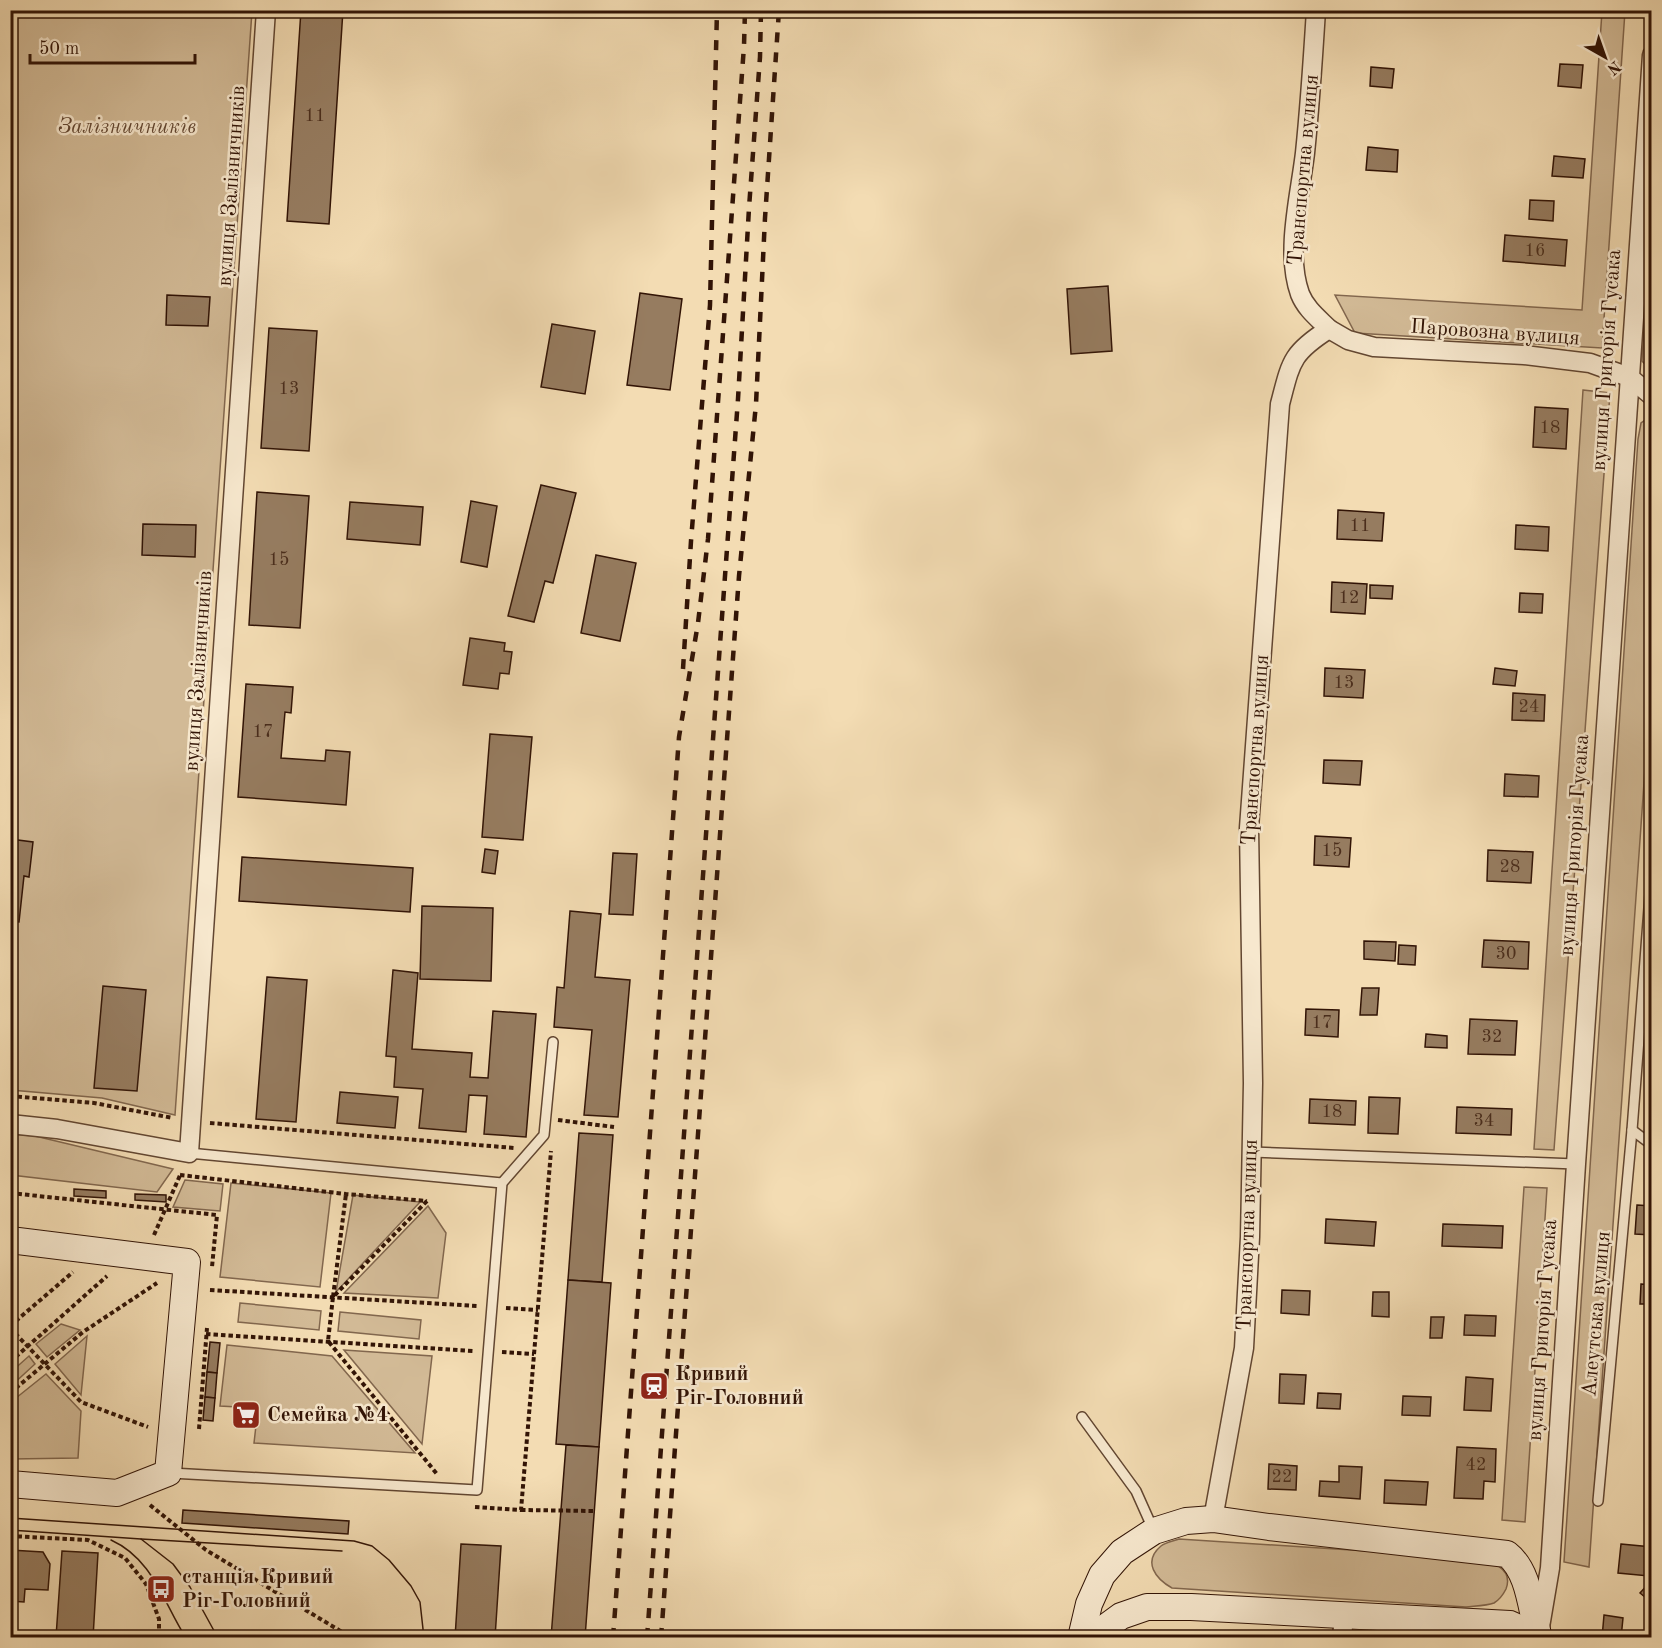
<svg xmlns="http://www.w3.org/2000/svg" width="1662" height="1648" font-family="'Old Standard TT',serif">
  <style>
    .green { fill: #d2ba96; stroke: #82674e; stroke-width: 1.5 }
    .building { fill: #967c60; stroke: #321406; stroke-width: 1.5 }
    .lines { fill: none; stroke-linecap: round; stroke-linejoin: round }
    .lane-casing { stroke: #624631; stroke-width: 12 }
    .street-casing { stroke: #624631; stroke-width: 21 }
    .secondary-casing { stroke: #321406; stroke-width: 28 }
    .path { stroke: #321406; stroke-width: 4; stroke-dasharray: 4.5 3; stroke-linecap: butt }
    .lane { stroke: #f7e8ce; stroke-width: 9 }
    .street { stroke: #f7e8ce; stroke-width: 18 }
    .secondary { stroke: #f7e8ce; stroke-width: 26 }
    .tram { stroke: #321406; stroke-width: 1.5 }
    .rail { stroke: #321406; stroke-width: 4.5; stroke-dasharray: 10 10; stroke-linecap: butt }
    .labels { text-anchor: middle; dominant-baseline: central; stroke-width: 5; stroke-linejoin: round; paint-order: stroke }
    .number-label { font-size: 18px; fill: #4b2e1c }
    .park-label { font-size: 21px; font-style: italic; fill: #624631; stroke: #f7e8ce }
    .street-label { font-size: 21px; fill: #321406; stroke: #f7e8ce }
    .poi-label { font-size: 21px; font-weight: bold; fill: #321406; stroke: #f7e8ce; text-anchor: start }
  </style>
  <rect width="100%" height="100%" fill="#f3dcb3"/>
  <filter id="stains"><feTurbulence type="fractalNoise" baseFrequency=".00333" numOctaves="4"/><feColorMatrix values="0 0 0 0 .2 0 0 0 0 .09 0 0 0 0 .02 0 0 0 .5 -.17"/></filter>
  <radialGradient id="worn" r=".72"><stop offset=".6" stop-color="#630" stop-opacity="0"/><stop offset="1" stop-color="#630" stop-opacity=".3"/></radialGradient>
  <g class="green">
    <polygon points="10,11 252,11 175,1115 102,1098 11,1090"/>
    <polygon points="1602,11 1625,11 1602,348 1355,333 1335,295 1582,310"/>
    <polygon points="1651,211 1652,371 1651,371 1642,361"/>
    <polygon points="1583,390 1610,393 1554,1150 1534,1149"/>
    <polygon points="1651,416 1651,683 1589,1567 1564,1562 1638,439 1641,423"/>
    <polygon points="11,1134 35,1136 173,1169 157,1192 11,1175"/>
    <polygon points="185,1180 223,1184 220,1211 173,1207"/>
    <polygon points="231,1183 331,1193 320,1287 220,1277"/>
    <polygon points="1524,1187 1547,1188 1525,1522 1502,1520"/>
    <polygon points="353,1195 420,1202 336,1292"/>
    <polygon points="428,1206 446,1233 438,1298 344,1293"/>
    <polygon points="240,1303 321,1311 319,1330 238,1322"/>
    <polygon points="340,1312 421,1320 419,1339 338,1331"/>
    <polygon points="61,1324 80,1330 47,1357 36,1344"/>
    <polygon points="87,1336 81,1395 55,1364"/>
    <polygon points="227,1345 332,1356 415,1453 254,1443 258,1408 220,1406"/>
    <polygon points="344,1350 432,1356 422,1444"/>
    <polygon points="29,1356 35,1364 11,1386 11,1372"/>
    <polygon points="46,1374 81,1411 78,1458 11,1459 11,1402"/>
    <path d="M1179,1539L1475,1558C1490,1561 1514,1568 1506,1589C1504,1593 1499,1600 1494,1603C1486,1606 1474,1606 1466,1607L1172,1588C1156,1579 1142,1562 1161,1546C1166,1542 1174,1541 1179,1539Z"/>
  </g>
  <g class="building">
    <polygon points="301,10 343,10 329,224 287,221"/>
    <polygon points="616,10 646,10 645,17"/>
    <polygon points="1558,10 1589,10 1589,13"/>
    <polygon points="1560,64 1583,65 1581,88 1558,86"/>
    <polygon points="1371,67 1394,69 1392,88 1370,86"/>
    <polygon points="1368,147 1398,150 1397,172 1366,170"/>
    <polygon points="1554,156 1585,159 1583,178 1552,176"/>
    <polygon points="1530,200 1554,201 1553,221 1529,219"/>
    <polygon points="1505,235 1567,240 1565,266 1503,261"/>
    <polygon points="1108,286 1112,351 1071,354 1067,289"/>
    <polygon points="640,293 682,299 670,390 627,385"/>
    <polygon points="167,295 210,297 208,326 166,325"/>
    <polygon points="552,324 595,331 585,394 541,387"/>
    <polygon points="269,328 317,331 309,451 261,448"/>
    <polygon points="1535,407 1568,409 1566,449 1533,447"/>
    <polygon points="541,485 576,493 553,583 545,581 534,622 508,616"/>
    <polygon points="257,492 309,496 300,628 249,625"/>
    <polygon points="471,501 497,506 487,567 461,562"/>
    <polygon points="350,502 423,507 420,545 347,539"/>
    <polygon points="1338,510 1384,513 1382,541 1337,539"/>
    <polygon points="143,524 196,525 195,557 142,555"/>
    <polygon points="1516,525 1549,527 1548,551 1515,549"/>
    <polygon points="596,555 636,563 620,641 581,633"/>
    <polygon points="1332,582 1367,584 1365,614 1331,612"/>
    <polygon points="1370,585 1393,586 1392,599 1370,598"/>
    <polygon points="1520,593 1543,594 1542,613 1519,612"/>
    <polygon points="470,638 505,643 504,651 512,652 509,674 500,673 498,689 463,685"/>
    <polygon points="1325,668 1365,670 1363,698 1324,696"/>
    <polygon points="1495,668 1517,671 1515,686 1493,684"/>
    <polygon points="246,684 293,687 291,713 285,712 281,758 325,761 326,750 350,752 346,805 238,797"/>
    <polygon points="1513,693 1545,695 1544,721 1512,720"/>
    <polygon points="490,734 532,737 523,840 482,837"/>
    <polygon points="1324,760 1362,761 1360,785 1323,783"/>
    <polygon points="1505,774 1539,776 1538,797 1504,796"/>
    <polygon points="1315,836 1351,838 1349,867 1314,865"/>
    <polygon points="10,839 33,842 29,877 24,876 19,922 10,921"/>
    <polygon points="485,849 498,851 495,874 482,872"/>
    <polygon points="1488,850 1533,852 1531,883 1487,881"/>
    <polygon points="613,853 637,854 633,915 609,914"/>
    <polygon points="242,857 413,868 410,912 239,901"/>
    <polygon points="422,906 493,908 491,981 420,979"/>
    <polygon points="570,911 601,914 595,977 630,980 618,1117 584,1115 592,1030 554,1027 557,987 564,988"/>
    <polygon points="1484,940 1529,942 1528,969 1482,967"/>
    <polygon points="1364,941 1396,942 1395,961 1364,959"/>
    <polygon points="1399,945 1416,946 1415,965 1398,964"/>
    <polygon points="393,970 418,973 412,1049 472,1053 470,1077 488,1078 493,1011 536,1014 526,1137 484,1134 487,1096 469,1095 466,1132 419,1128 423,1089 394,1087 396,1057 386,1056"/>
    <polygon points="267,977 307,980 296,1122 256,1119"/>
    <polygon points="103,986 146,990 137,1091 94,1088"/>
    <polygon points="1362,988 1379,988 1377,1015 1360,1015"/>
    <polygon points="1306,1009 1339,1010 1338,1037 1305,1035"/>
    <polygon points="1470,1019 1517,1021 1515,1055 1468,1054"/>
    <polygon points="1426,1034 1447,1036 1447,1048 1425,1047"/>
    <polygon points="340,1092 398,1097 395,1128 337,1123"/>
    <polygon points="1369,1097 1400,1098 1398,1134 1368,1133"/>
    <polygon points="1310,1099 1356,1101 1355,1125 1309,1123"/>
    <polygon points="1457,1107 1512,1109 1511,1135 1456,1133"/>
    <polygon points="579,1133 613,1135 602,1282 568,1280"/>
    <polygon points="74,1189 106,1191 106,1198 74,1196"/>
    <polygon points="135,1194 166,1195 166,1202 135,1200"/>
    <polygon points="1637,1205 1652,1206 1652,1235 1635,1234"/>
    <polygon points="1326,1219 1376,1222 1374,1246 1325,1243"/>
    <polygon points="1443,1224 1503,1226 1502,1248 1442,1246"/>
    <polygon points="568,1280 611,1283 599,1447 556,1444"/>
    <polygon points="1641,1284 1652,1285 1652,1304 1640,1304"/>
    <polygon points="1282,1290 1310,1291 1309,1315 1281,1313"/>
    <polygon points="1373,1292 1389,1292 1389,1317 1372,1316"/>
    <polygon points="1465,1315 1496,1316 1495,1336 1464,1335"/>
    <polygon points="1431,1317 1444,1317 1442,1338 1430,1338"/>
    <polygon points="210,1342 220,1343 217,1373 207,1372"/>
    <polygon points="207,1372 217,1373 215,1398 205,1397"/>
    <polygon points="1280,1374 1306,1375 1304,1404 1279,1403"/>
    <polygon points="1466,1377 1493,1379 1491,1411 1464,1410"/>
    <polygon points="1318,1393 1341,1394 1340,1409 1317,1408"/>
    <polygon points="1403,1396 1431,1397 1430,1416 1402,1415"/>
    <polygon points="205,1397 215,1398 213,1421 203,1420"/>
    <polygon points="235,1406 258,1408 256,1424 233,1422"/>
    <polygon points="566,1445 599,1447 585,1638 551,1638"/>
    <polygon points="1457,1447 1496,1449 1495,1482 1484,1481 1483,1499 1454,1498"/>
    <polygon points="1269,1464 1297,1466 1296,1490 1268,1489"/>
    <polygon points="1339,1466 1362,1467 1360,1499 1319,1496 1320,1481 1339,1482"/>
    <polygon points="1385,1480 1428,1482 1426,1505 1384,1503"/>
    <polygon points="183,1510 349,1521 348,1534 182,1523"/>
    <polygon points="461,1544 501,1546 495,1638 455,1638"/>
    <polygon points="1621,1544 1652,1547 1649,1576 1618,1573"/>
    <polygon points="10,1550 43,1552 50,1564 48,1590 25,1589 24,1602 10,1601"/>
    <polygon points="62,1551 98,1553 93,1638 56,1637"/>
    <polygon points="1651,1581 1652,1582 1652,1603 1640,1593"/>
    <polygon points="1604,1615 1623,1618 1621,1638 1602,1638"/>
    <polygon points="1120,1632 1153,1634 1153,1638 1119,1638"/>
  </g>
  <g class="lines">
    <g class="lane-casing">
      <g id="lane">
        <polyline points="1632,1130 1652,1145"/>
        <polyline points="1252,1152 1576,1164"/>
        <polyline points="189,1153 502,1183"/>
        <polyline points="1082,1417 1136,1491 1153,1529"/>
        <polyline points="171,1473 477,1490 502,1183 544,1135 553,1042"/>
        <polyline points="1598,1501 1632,1130 1652,869"/>
      </g>
    </g>
    <g class="street-casing">
      <g id="street">
        <polyline points="1329,329 1348,340 1374,347 1524,355 1590,363 1629,377 1652,396"/>
        <polyline points="10,1124 57,1129 189,1153 266,10"/>
        <path d="M1213,1519L1244,1348L1250,1237L1253,1083L1249,828L1280,404C1291,362 1291,353 1329,329C1318,318 1306,309 1300,294C1285,252 1300,196 1305,153C1310,105 1313,58 1316,10"/>
        <polyline points="1540,1627 1550,1568 1576,1164 1652,55"/>
        <polyline points="1342,1638 1344,1615"/>
      </g>
    </g>
    <g class="secondary-casing">
      <g id="secondary">
        <polyline points="10,1240 187,1262 168,1473 117,1493 10,1484"/>
        <path d="M1081,1638L1089,1604L1102,1575L1122,1552L1154,1531L1186,1521L1213,1519L1269,1527L1507,1554C1530,1572 1531,1611 1539,1638"/>
        <polyline points="1091,1638 1121,1616 1147,1607 1191,1607 1510,1624 1539,1637"/>
      </g>
    </g>
    <g class="path">
      <polyline points="10,1096 94,1103 173,1118"/>
      <polyline points="558,1120 614,1127"/>
      <polyline points="210,1123 514,1148"/>
      <polyline points="180,1175 346,1194 427,1201"/>
      <polyline points="10,1193 217,1215 212,1267"/>
      <polyline points="427,1201 333,1297 328,1341 437,1474"/>
      <polyline points="154,1235 181,1173"/>
      <polyline points="210,1290 477,1306"/>
      <polyline points="333,1297 346,1194"/>
      <polyline points="506,1308 538,1310"/>
      <polyline points="10,1326 73,1272"/>
      <polyline points="10,1328 81,1402 148,1427"/>
      <polyline points="206,1334 473,1351"/>
      <polyline points="502,1352 534,1354"/>
      <polyline points="10,1362 107,1276"/>
      <polyline points="10,1393 83,1332 157,1283"/>
      <polyline points="199,1429 207,1328"/>
      <polyline points="150,1505 206,1550 352,1638"/>
      <polyline points="475,1507 521,1510 551,1151"/>
      <polyline points="521,1510 594,1511"/>
      <polyline points="10,1536 88,1540 125,1558 146,1584 159,1619 159,1638"/>
    </g>
    <use href="#lane" class="lane"/>
    <use href="#street" class="street"/>
    <use href="#secondary" class="secondary"/>
    <g class="tram">
      <polyline points="10,1518 354,1541 372,1546 389,1560 411,1586 420,1602 424,1638"/>
      <polyline points="10,1530 141,1539 173,1564 190,1587 218,1638"/>
      <polyline points="141,1539 342,1551"/>
      <path d="M111,1540C153,1559 163,1602 186,1638"/>
    </g>
    <g class="rail">
      <polyline points="683,669 691,541 710,305 717,10"/>
      <polyline points="530,1638 531,1634"/>
      <polyline points="613,1638 679,737 698,623 708,539 744,46 745,10"/>
      <polyline points="647,1638 738,399 749,208 760,57 761,10"/>
      <polyline points="661,1638 739,576 756,404 765,218 779,10"/>
    </g>
  </g>
  <defs>
    <g id="station-square" transform="scale(1.5)"><rect x="-9" y="-9" width="18" height="18" rx="4" fill="#8f2418" stroke="#f7e8ce"/><path d="M-3-6H3Q5-6 5-4V2Q5 4 3 4L4.5 6H3L1.5 4h-3L-3 6H-4.5L-3 4Q-5 4-5 2V-4Q-5-6-3-6ZM-3.5-4v3h7v-3ZM-3.5 1v1.5H-2V1ZM2 1v1.5H3.5V1Z" fill="#fff"/></g>
    <g id="supermarket-square" transform="scale(1.5)"><rect x="-9" y="-9" width="18" height="18" rx="4" fill="#8f2418" stroke="#f7e8ce"/><path d="M-6-5.5h2.5l.6 2H6L4.5 2H-2.5L-4.4-4H-6ZM-1.5 3.2a1.3 1.3 0 1 0 .1 0ZM3 3.2a1.3 1.3 0 1 0 .1 0Z" fill="#fff"/></g>
    <g id="bus-square" transform="scale(1.5)"><rect x="-9" y="-9" width="18" height="18" rx="4" fill="#8f2418" stroke="#f7e8ce"/><path d="M-5-6H5V4H4V6H2V4H-2V6H-4V4H-5ZM-3.5-4V0h7V-4ZM-3.5 1.2v1.5H-2V1.2ZM2 1.2v1.5H3.5V1.2Z" fill="#fff"/></g>
  </defs>
  <g fill-rule="evenodd">
    <use href="#station-square" x="654" y="1386"/>
    <use href="#supermarket-square" x="246" y="1415"/>
    <use href="#bus-square" x="161" y="1589"/>
  </g>
  <g class="labels">
    <g class="number-label">
      <text x="315" y="116">11</text>
      <text x="1535" y="251">16</text>
      <text x="289" y="389">13</text>
      <text x="1550" y="428">18</text>
      <text x="1360" y="526">11</text>
      <text x="279" y="560">15</text>
      <text x="1349" y="598">12</text>
      <text x="1344" y="683">13</text>
      <text x="1529" y="707">24</text>
      <text x="263" y="732">17</text>
      <text x="1332" y="851">15</text>
      <text x="1510" y="867">28</text>
      <text x="1506" y="954">30</text>
      <text x="1322" y="1023">17</text>
      <text x="1492" y="1037">32</text>
      <text x="1332" y="1112">18</text>
      <text x="1484" y="1121">34</text>
      <text x="1476" y="1465">42</text>
      <text x="1282" y="1477">22</text>
    </g>
    <g class="park-label">
      <text x="127" y="127">Залізничників</text>
    </g>
    <g class="street-label">
      <text transform="translate(1304 170) rotate(-85)">Транспортна вулиця</text>
      <text transform="translate(232 186) rotate(-86)">вулиця Залізничників</text>
      <text transform="translate(1495 333) rotate(4)">Паровозна вулиця</text>
      <text transform="translate(1607 360) rotate(-86)">вулиця Григорія Гусака</text>
      <text transform="translate(199 671) rotate(-86)">вулиця Залізничників</text>
      <text transform="translate(1256 750) rotate(-86)">Транспортна вулиця</text>
      <text transform="translate(1575 845) rotate(-86)">вулиця Григорія Гусака</text>
      <text transform="translate(1248 1235) rotate(-88)">Транспортна вулиця</text>
      <text transform="translate(1597 1314) rotate(-85)">Алеутська вулиця</text>
      <text transform="translate(1543 1330) rotate(-86)">вулиця Григорія Гусака</text>
    </g>
    <g class="poi-label">
      <text x="675" y="1374">Кривий<tspan x="675" dy="24">Ріг-Головний</tspan></text>
      <text x="267" y="1415">Семейка №4</text>
      <text x="182" y="1577">станція Кривий<tspan x="182" dy="24">Ріг-Головний</tspan></text>
    </g>
  </g>
  <rect width="1662" height="1648" fill="none" stroke="#f3dcb3" stroke-width="36"/>
  <rect x="12" y="12" width="1638" height="1624" fill="none" stroke="#321406" stroke-width="3"/>
  <rect x="18" y="18" width="1626" height="1612" fill="none" stroke="#321406" stroke-width="1.5"/>
  <g transform="translate(1605 57) rotate(140)" stroke="#f7e8ce" stroke-width="4.5" paint-order="stroke">
  <path d="M0-4.5L10 22L0 15L-10 22Z" fill="#321406"/>
  <text y="-9" font-size="16" font-weight="bold" text-anchor="middle" fill="#321406">N</text>
  </g>
  <path d="M30 54v9h165v-9" fill="none" stroke="#321406" stroke-width="3"/>
  <text x="39" y="54" font-size="18" fill="#321406" stroke="#f7e8ce" stroke-width="4.5" paint-order="stroke">50 m</text>
  <rect width="100%" height="100%" filter="url(#stains)"/>
  <rect width="100%" height="100%" fill="url(#worn)"/>
</svg>
